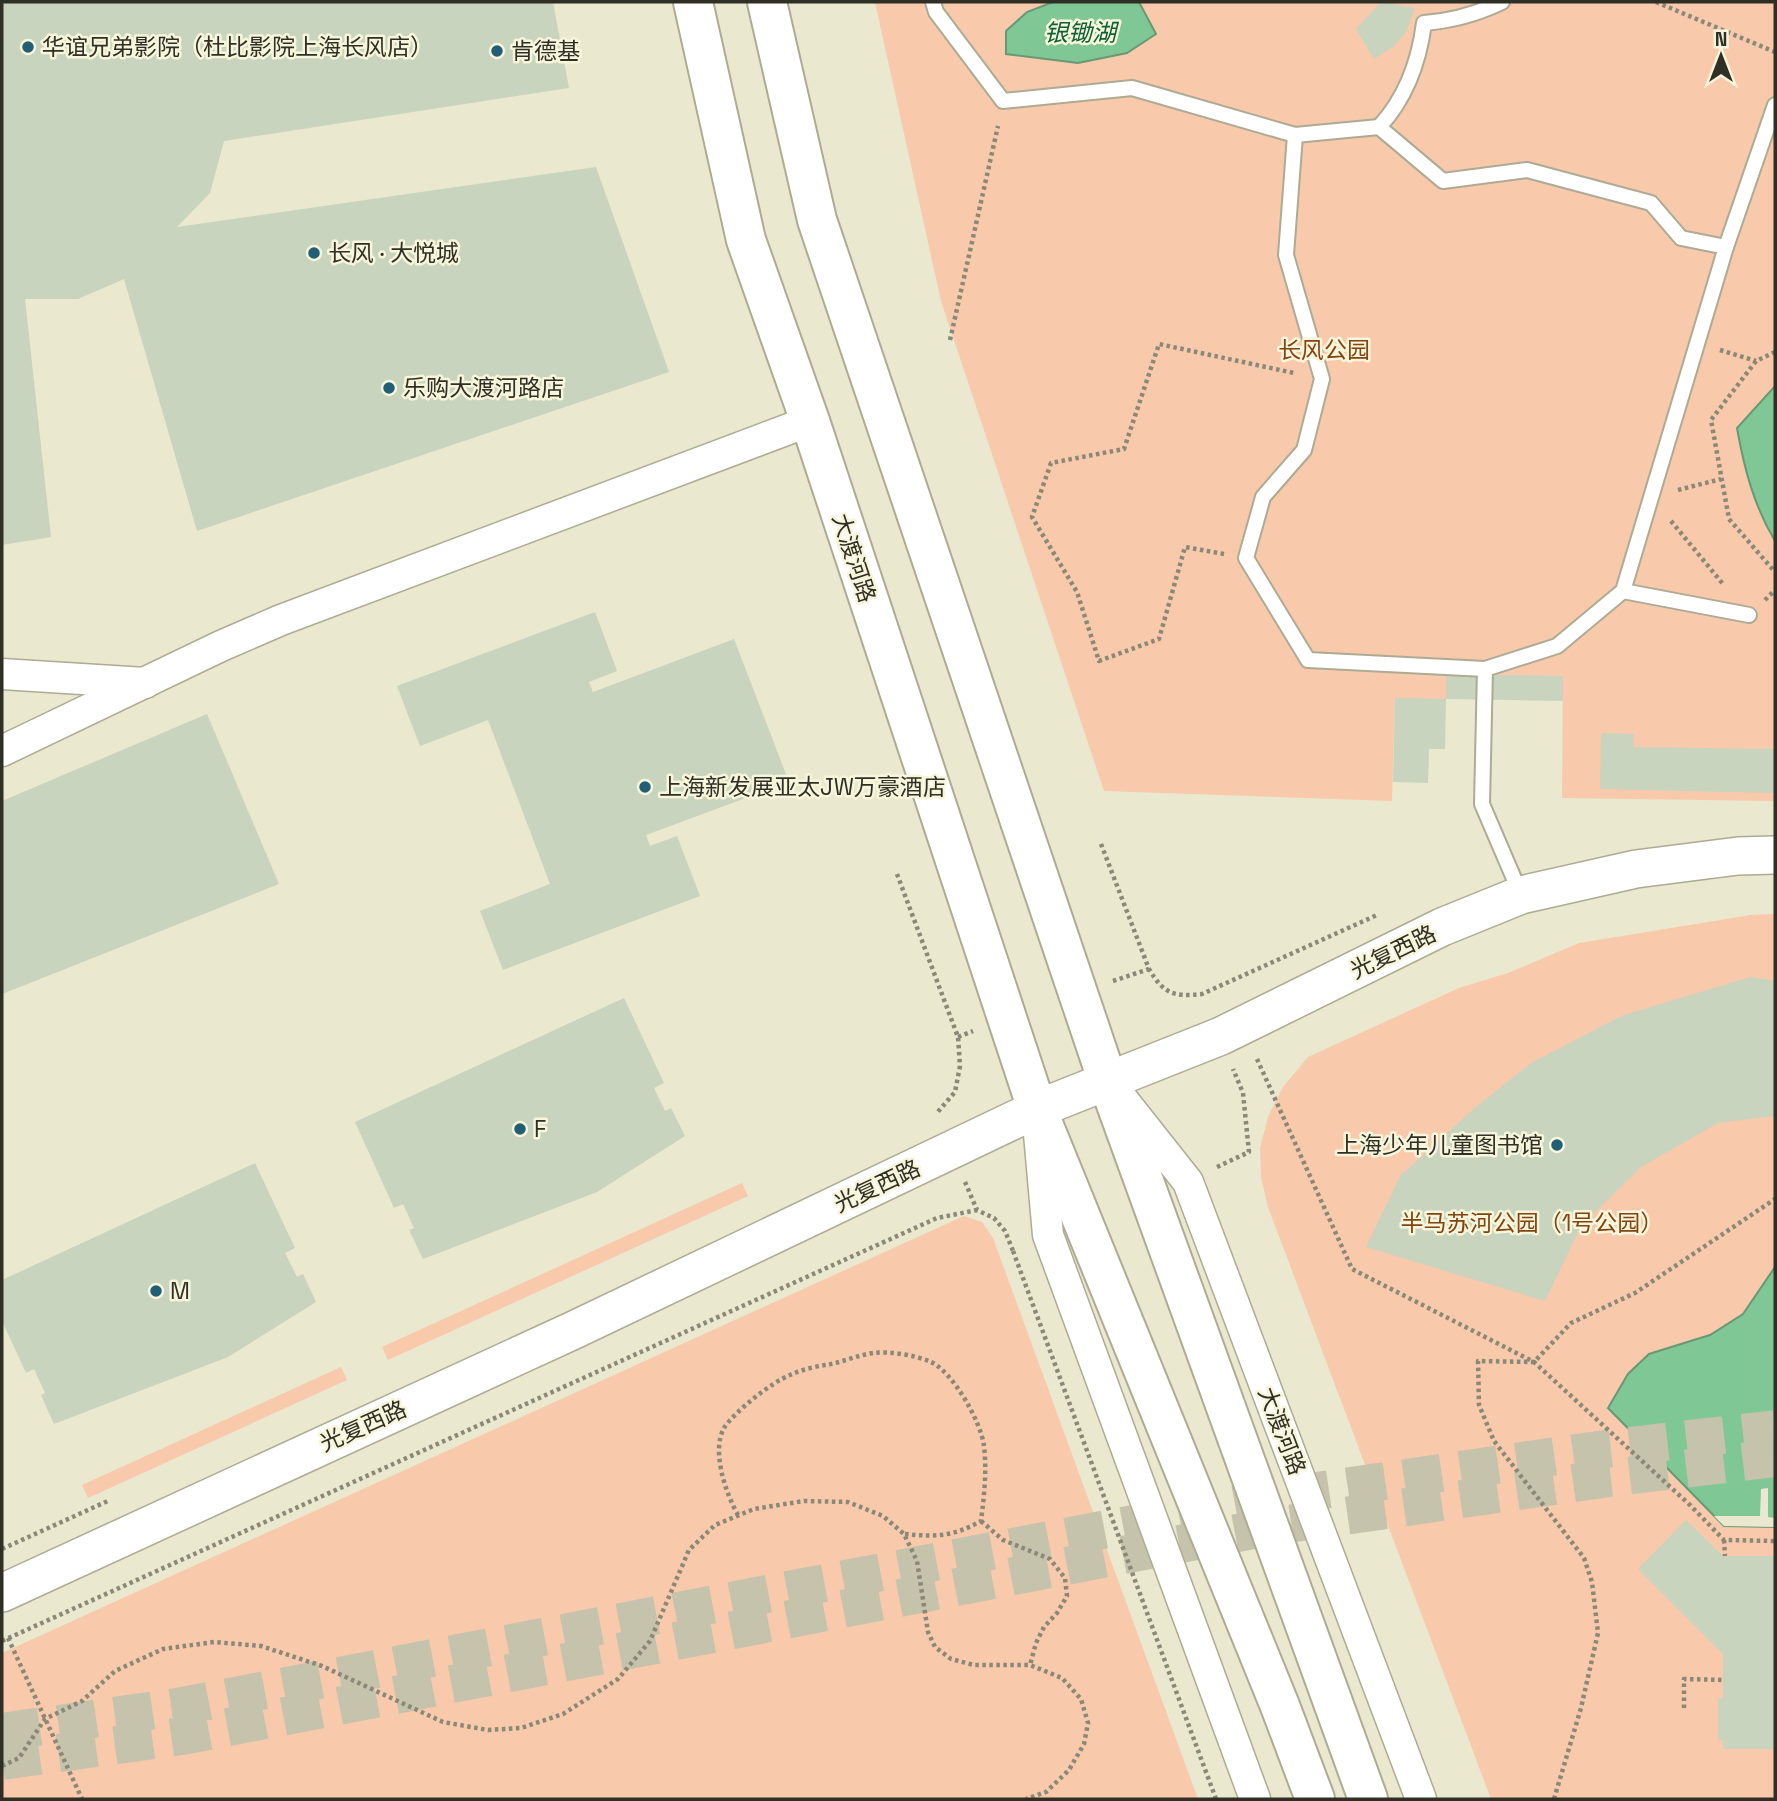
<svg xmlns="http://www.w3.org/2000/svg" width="1777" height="1801" font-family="'Space Grotesk','Noto Sans SC',sans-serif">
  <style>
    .green { fill: #f8c9ab }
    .water { fill: #80c796; stroke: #689974; stroke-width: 2 }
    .pier { fill: #eae8ce }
    .building { fill: #c8d4bd }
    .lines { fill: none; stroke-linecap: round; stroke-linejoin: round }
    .trunk-tunnel { stroke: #c5c3ac; stroke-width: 38; stroke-dasharray: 38 19; stroke-linecap: butt }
    .service-casing { stroke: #adab93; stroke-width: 18 }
    .minor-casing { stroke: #adab93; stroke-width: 33 }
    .tertiary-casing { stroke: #adab93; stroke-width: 40 }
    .secondary-casing { stroke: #adab93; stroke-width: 42 }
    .path { stroke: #8a8877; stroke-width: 4.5; stroke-dasharray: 3.5 3.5; stroke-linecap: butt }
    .service { stroke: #fff; stroke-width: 14 }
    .minor { stroke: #fff; stroke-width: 30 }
    .tertiary { stroke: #fff; stroke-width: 37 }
    .secondary { stroke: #fff; stroke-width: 38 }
    .poi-dot { fill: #225f76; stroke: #f7f5db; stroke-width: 2.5 }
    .labels { text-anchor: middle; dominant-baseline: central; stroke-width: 5; stroke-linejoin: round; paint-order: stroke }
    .poi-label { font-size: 23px; fill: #302f25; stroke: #f7f5db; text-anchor: start }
    .park-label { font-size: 23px; fill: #824410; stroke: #f7f5db }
    .street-label { font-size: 23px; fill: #302f25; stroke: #f7f5db }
    .water-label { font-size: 24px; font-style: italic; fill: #0f6135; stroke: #f7f5db }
  </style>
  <rect width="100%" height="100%" fill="#eae8ce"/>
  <g class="green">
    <polygon points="875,2 1775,2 1775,801 1562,798 1563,676 1446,675 1446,699 1395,699 1392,801 1104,791 941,301"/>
    <polygon points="1775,914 1775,1799 1491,1799 1268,1207 1261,1177 1260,1148 1268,1117 1283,1087 1308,1057 1459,988 1508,973 1579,943 1751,915"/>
    <polygon points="742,1183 748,1196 388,1360 382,1347"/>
    <polygon points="964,1216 982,1222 993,1238 1198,1799 2,1799 2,1653"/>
    <polygon points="341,1367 347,1380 88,1498 82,1485"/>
  </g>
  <g class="water">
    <polygon points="1053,2 1139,2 1156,34 1127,53 1078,63 1006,54 1006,31 1027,12"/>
    <path d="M1775,386V541C1754,506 1744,468 1737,428Z"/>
    <polygon points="1775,1267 1775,1527 1724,1526 1608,1408 1628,1374 1649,1354 1710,1335 1743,1314"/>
  </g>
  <polygon class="pier" points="1768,1488 1768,1517 1775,1518 1775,1527 1724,1526 1714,1516 1760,1516 1761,1489"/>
  <g class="building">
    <polygon points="2,2 553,2 569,88 224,141 210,193 177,227 596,167 669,372 197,531 124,279 78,299 25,299 51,537 2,545"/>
    <polygon points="1381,2 1415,8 1406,32 1394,46 1374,59 1356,29"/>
    <polygon points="595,612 617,671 589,682 593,692 734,639 789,782 646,835 650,846 677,836 700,896 503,970 480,911 550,884 488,720 420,746 397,686"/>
    <polygon points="1446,674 1563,676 1563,701 1446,699"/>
    <polygon points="1395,698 1446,699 1445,749 1429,749 1428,783 1393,782"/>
    <polygon points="207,714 279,884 2,994 2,801"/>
    <polygon points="1601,733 1634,734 1633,747 1775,749 1775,793 1600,789"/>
    <polygon points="1750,977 1775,981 1775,1116 1718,1123 1641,1167 1581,1226 1545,1301 1366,1247 1400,1176 1476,1107 1531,1063 1621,1016"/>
    <polygon points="624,998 664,1083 654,1088 665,1111 671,1108 685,1136 597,1192 423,1259 409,1230 414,1228 403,1204 394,1208 355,1122"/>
    <polygon points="255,1163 295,1248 285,1253 297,1277 303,1274 316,1302 228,1357 54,1424 41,1395 45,1393 34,1369 26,1373 2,1321 2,1280"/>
    <polygon points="1686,1520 1723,1556 1775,1556 1775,1749 1723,1749 1723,1740 1718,1740 1718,1698 1723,1698 1723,1654 1638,1569"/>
  </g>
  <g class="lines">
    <g class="trunk-tunnel">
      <polyline points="2,1732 177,1707 1269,1498 1605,1449 1775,1429"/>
      <polyline points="2,1761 182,1736 1274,1526 1609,1478 1775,1458"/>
    </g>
    <g class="service-casing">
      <g id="service">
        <polyline points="933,2 936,12 1003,101 1132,88 1295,135 1379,127 1443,181 1527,170 1651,203 1681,238 1726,247"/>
        <path d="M1379,127C1406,98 1419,62 1424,23C1452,21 1477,14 1502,2"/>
        <polyline points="1295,135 1286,255 1322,379 1304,450 1263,497 1246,558 1308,660 1485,669"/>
        <polyline points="1623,591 1749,615"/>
        <polyline points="1521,895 1482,804 1485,669 1557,646 1623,591 1726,247 1775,105"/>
      </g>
    </g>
    <g class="minor-casing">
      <g id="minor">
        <polyline points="2,674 145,683"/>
        <polyline points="2,751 221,646 281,620 810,421"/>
        <polyline points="1120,1096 1188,1182 1421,1799"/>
        <polyline points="1039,1134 1048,1235 1255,1799"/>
      </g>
    </g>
    <g class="tertiary-casing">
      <polyline id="tertiary" points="2,1593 574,1330 1037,1109 1221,1036 1442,927 1521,895 1636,869 1738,856 1775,855"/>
    </g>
    <g class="secondary-casing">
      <g id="secondary">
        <polyline points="693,2 746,240 810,421 1037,1109 1280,1706 1315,1799"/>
        <polyline points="767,2 817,220 1108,1082 1368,1799"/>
      </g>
    </g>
    <g class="path">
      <polyline points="1656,2 1775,52"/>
      <polyline points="950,340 998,126"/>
      <polyline points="1720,350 1756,361"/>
      <polyline points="1775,352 1756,361 1711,420 1729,519 1775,572"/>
      <polyline points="1678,490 1721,479"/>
      <polyline points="1671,521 1723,584"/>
      <polyline points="1224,554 1185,547 1159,639 1099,661 1077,592 1032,517 1051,463 1124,449 1159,344 1294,373"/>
      <polyline points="1765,600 1775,590"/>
      <path d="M1101,844L1149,969C1164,994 1173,997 1202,994L1377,915"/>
      <polyline points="897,874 958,1037 960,1066 955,1092 936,1114"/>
      <polyline points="1113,981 1149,969"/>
      <polyline points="958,1037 973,1031"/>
      <polyline points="1257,1059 1352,1269 1534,1362 1690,1505 1724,1540 1775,1541"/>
      <polyline points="1217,1167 1249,1152 1243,1093 1233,1069"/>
      <polyline points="965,1182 977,1210 994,1218 1005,1231 1013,1251 1015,1250"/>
      <polyline points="1013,1251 1216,1799"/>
      <path d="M738,1515C726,1494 711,1451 724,1428C734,1412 772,1382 790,1375C803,1369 818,1366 831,1364C845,1361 859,1355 873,1353C890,1351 915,1355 931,1362C953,1372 981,1422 984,1446C987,1471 984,1497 981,1521C952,1537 936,1537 905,1534"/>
      <polyline points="981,1521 1003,1540 1050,1559 1065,1578 1067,1596 1057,1613 1044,1627 1036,1643 1030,1665"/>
      <polyline points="1724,1540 1725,1556"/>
      <polyline points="2,1549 110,1500"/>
      <polyline points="8,1638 82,1799"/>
      <polyline points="2,1641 937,1218 977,1210"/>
      <polyline points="1684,1708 1684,1679 1723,1680"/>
      <polyline points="2,1766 19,1758 45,1719 82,1701 115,1671 163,1649 214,1642 261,1646 322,1666 443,1722 488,1730 521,1728 563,1714 618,1679 650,1641 689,1550 715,1525 754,1509 804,1501 848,1502 883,1516 904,1534 917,1561 928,1632 935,1647 951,1659 974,1665 1030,1665 1062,1678 1081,1699 1088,1723 1084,1744 1069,1770 1046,1792 1026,1799"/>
      <polyline points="1554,1799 1581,1708 1598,1633 1592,1582 1584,1558 1494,1441 1479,1405 1478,1361 1534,1362 1571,1323 1635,1293 1775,1199"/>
    </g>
    <use href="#service" class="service"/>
    <use href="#minor" class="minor"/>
    <use href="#tertiary" class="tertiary"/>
    <use href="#secondary" class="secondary"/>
  </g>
  <g class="poi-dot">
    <circle cx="28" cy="47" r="7"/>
    <circle cx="497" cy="51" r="7"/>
    <circle cx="314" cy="253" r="7"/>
    <circle cx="389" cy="388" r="7"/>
    <circle cx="645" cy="787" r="7"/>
    <circle cx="520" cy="1129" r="7"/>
    <circle cx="1557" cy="1145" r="7"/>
    <circle cx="156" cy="1291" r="7"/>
  </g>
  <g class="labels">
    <g class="poi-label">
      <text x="42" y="47">华谊兄弟影院（杜比影院上海长风店）</text>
      <text x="511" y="51">肯德基</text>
      <text x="328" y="253">长风 · 大悦城</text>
      <text x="403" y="388">乐购大渡河路店</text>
      <text x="659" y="787">上海新发展亚太JW万豪酒店</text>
      <text x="534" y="1129">F</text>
      <text x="1543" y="1145" text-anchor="end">上海少年儿童图书馆</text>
      <text x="170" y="1291">M</text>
    </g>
    <g class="park-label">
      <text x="1324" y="350">长风公园</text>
      <text x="1532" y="1223">半马苏河公园（1号公园）</text>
    </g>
    <g class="street-label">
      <text transform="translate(854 558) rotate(72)">大渡河路</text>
      <text transform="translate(1393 952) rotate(-26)">光复西路</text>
      <text transform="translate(877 1186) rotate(-25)">光复西路</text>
      <text transform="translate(363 1426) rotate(-24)">光复西路</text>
      <text transform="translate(1282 1431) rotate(69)">大渡河路</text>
    </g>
    <g class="water-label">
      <text x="1080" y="32">银锄湖</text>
    </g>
  </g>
  <rect width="1777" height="1801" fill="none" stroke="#302f25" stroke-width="7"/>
  <g transform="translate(1721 56)" stroke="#f7f5db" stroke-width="5" paint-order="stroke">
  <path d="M0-5L12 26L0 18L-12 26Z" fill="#302f25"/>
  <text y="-10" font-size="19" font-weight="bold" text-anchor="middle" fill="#302f25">N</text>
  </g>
</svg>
